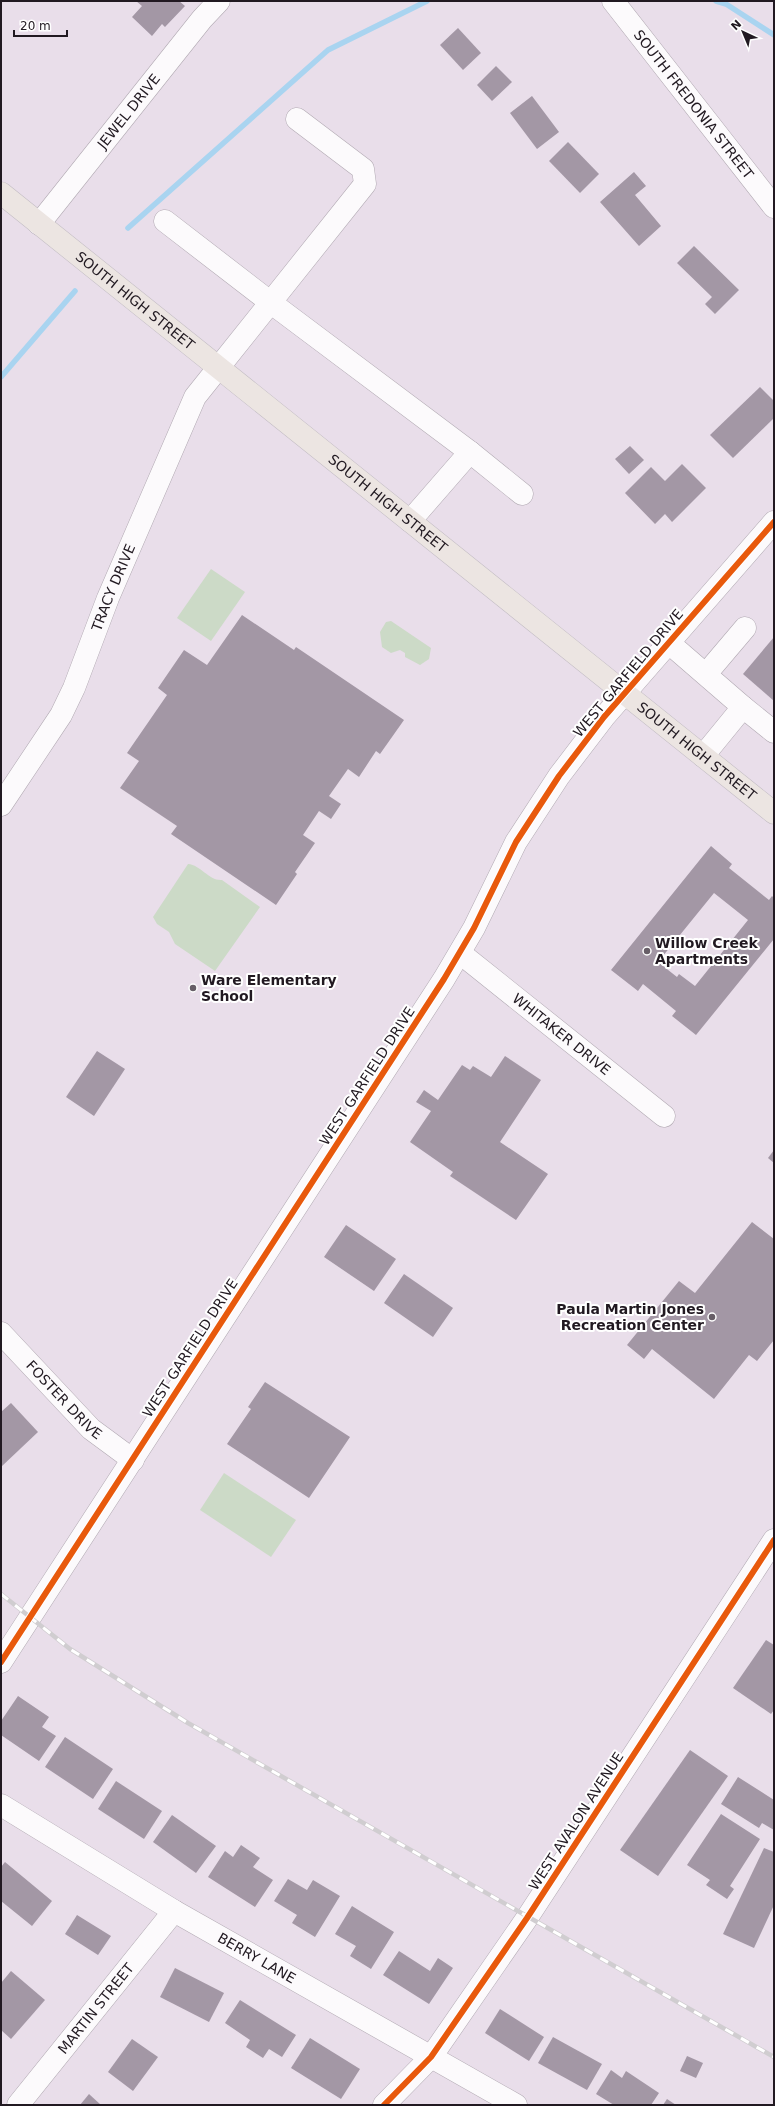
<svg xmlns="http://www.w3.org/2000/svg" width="775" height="2106" font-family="'DejaVu Sans',sans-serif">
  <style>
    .green { fill: #ccdac7 }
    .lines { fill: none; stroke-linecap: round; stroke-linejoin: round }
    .stream { stroke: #a9d4f0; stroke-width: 5.5 }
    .building { fill: #a397a5; fill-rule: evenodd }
    .minor-casing { stroke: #b1a9b2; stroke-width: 23 }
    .major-casing { stroke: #c2bcc3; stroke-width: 23 }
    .minor { stroke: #fcfafc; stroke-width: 22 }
    .major { stroke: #ece5e2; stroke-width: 22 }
    .rail-casing { stroke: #d0cdd0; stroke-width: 4.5 }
    .rail { stroke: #fff; stroke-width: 3; stroke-dasharray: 9; stroke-linecap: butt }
    .cycleway-casing { stroke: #fff; stroke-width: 8 }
    .cycleway { stroke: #e8590c; stroke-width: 6 }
    .poi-dot { fill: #675e67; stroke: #fff; stroke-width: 1.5 }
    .labels { text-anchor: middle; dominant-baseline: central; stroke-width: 4; stroke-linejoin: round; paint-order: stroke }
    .street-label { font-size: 14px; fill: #211921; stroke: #fff }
    .poi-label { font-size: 14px; font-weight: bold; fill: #211921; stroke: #fff; text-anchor: start }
  </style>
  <rect width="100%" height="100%" fill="#e9deea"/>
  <g class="green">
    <polygon points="211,569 245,592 211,641 177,618"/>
    <polygon points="391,621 431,648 429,659 420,665 405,657 405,653 400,650 391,653 382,647 380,632 386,622"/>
    <path d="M188,864C201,865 209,881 222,880L260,907L215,971L175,944L169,932L157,924L153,917Z"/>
    <polygon points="224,1473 296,1520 271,1557 200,1510"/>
  </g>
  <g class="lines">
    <g class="stream">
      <polyline points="716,1 726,4 774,35"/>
      <polyline points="128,228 328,50 427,1"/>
      <polyline points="1,377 75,291"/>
    </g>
  </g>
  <g class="building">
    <polygon points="136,1 179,1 185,6 165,27 162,24 152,36 132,17 142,6"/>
    <polygon points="458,28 481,53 463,70 440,45"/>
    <polygon points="496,66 512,82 492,101 477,85"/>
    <polygon points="532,96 559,132 537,149 510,113"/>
    <polygon points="568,142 599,174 580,193 549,161"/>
    <polygon points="634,172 646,186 635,195 661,226 639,246 600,202"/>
    <polygon points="694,246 739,290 715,314 705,304 712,297 677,263"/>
    <polygon points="760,387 774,401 774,418 733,458 710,435"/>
    <polygon points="630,446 644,460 629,474 615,459"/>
    <polygon points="682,464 706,488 672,522 665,514 655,524 625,493 651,467 665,481"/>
    <polygon points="242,615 294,650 296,647 404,720 380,754 376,751 359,777 348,769 329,796 341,804 331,819 319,811 303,835 315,843 295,872 297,874 276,905 171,834 177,826 120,788 139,761 127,753 167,695 158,688 184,650 207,665"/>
    <polygon points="774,637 774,701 743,674"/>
    <path d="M711,846L732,864L729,868L769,900L772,896L774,898V939L696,1035L672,1016L676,1011L643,984L638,991L611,970ZM714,893L748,920L695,986L679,974L677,977L658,962Z"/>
    <polygon points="97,1051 125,1069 94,1116 66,1097"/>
    <polygon points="505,1056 541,1080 500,1142 548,1174 516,1220 450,1176 453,1172 410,1142 431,1111 416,1102 424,1090 438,1100 462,1065 470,1070 473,1066 491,1077"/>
    <polygon points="774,1150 774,1163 768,1158"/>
    <polygon points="752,1222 774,1239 774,1340 757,1361 749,1355 714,1399 652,1349 644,1359 627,1345 679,1281 695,1293"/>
    <polygon points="346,1225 396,1259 374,1291 324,1257"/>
    <polygon points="404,1274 453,1308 433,1337 384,1303"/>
    <polygon points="265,1382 350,1437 309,1498 227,1444 251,1409 248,1407"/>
    <polygon points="11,1403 38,1432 1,1467 1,1412"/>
    <polygon points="766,1640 774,1645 774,1710 771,1714 733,1688"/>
    <polygon points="18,1696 49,1717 42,1727 56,1736 39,1761 1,1735 1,1721"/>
    <polygon points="65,1737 113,1769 93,1799 45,1767"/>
    <polygon points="690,1750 728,1776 658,1876 620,1850"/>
    <polygon points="738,1777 774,1800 774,1830 762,1823 759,1828 721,1804"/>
    <polygon points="116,1781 162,1811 144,1839 98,1809"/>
    <polygon points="721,1814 760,1839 730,1886 734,1889 727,1899 706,1885 710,1880 687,1865"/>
    <polygon points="172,1815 216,1846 196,1873 153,1842"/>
    <polygon points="241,1845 260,1858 253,1867 273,1880 255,1907 208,1877 225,1851 233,1857"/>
    <polygon points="764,1848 774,1852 774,1905 754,1948 723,1934"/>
    <polygon points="5,1862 52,1901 32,1926 1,1901 1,1867"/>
    <polygon points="288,1879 307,1890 313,1880 340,1896 315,1937 292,1923 297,1915 274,1901"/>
    <polygon points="352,1906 394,1932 371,1969 350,1956 356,1946 335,1934"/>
    <polygon points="77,1915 111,1936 98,1955 65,1934"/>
    <polygon points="399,1951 430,1971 438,1958 453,1968 429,2004 383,1975"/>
    <polygon points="175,1968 224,1993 209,2022 160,1997"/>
    <polygon points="11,1971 45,2000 11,2039 1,2030 1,1983"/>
    <polygon points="240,2000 296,2035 282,2057 269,2049 263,2058 246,2047 250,2040 225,2023"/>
    <polygon points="500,2009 544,2037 529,2061 485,2033"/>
    <polygon points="553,2037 602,2064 587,2090 538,2063"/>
    <polygon points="310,2038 360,2069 341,2099 291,2068"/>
    <polygon points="132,2039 158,2057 133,2091 108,2072"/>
    <polygon points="687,2056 703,2063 696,2078 680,2071"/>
    <polygon points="611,2070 622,2078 626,2071 659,2093 651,2105 614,2105 596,2094"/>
    <polygon points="89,2094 101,2105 80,2105"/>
    <polygon points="667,2099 676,2105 663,2105"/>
  </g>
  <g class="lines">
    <g class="minor-casing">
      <g id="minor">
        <path id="s1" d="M613,1L774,207"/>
        <polyline points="165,221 270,302 470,452 410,521"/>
        <path id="s2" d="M39,224L202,19L219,1"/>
        <polyline points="470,452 522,494"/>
        <polyline points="669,643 743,707 703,756"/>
        <polyline points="706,674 745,628"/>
        <polyline points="743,707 774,732"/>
        <path id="s3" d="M1,805L61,715L74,688L108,598L195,397L365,184L363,169L297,119"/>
        <path id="s4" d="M460,953L664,1116"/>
        <path id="s5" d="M1,1333L91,1429L133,1460"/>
        <polyline points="1,1662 444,979 474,928 516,842 559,776 604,717 774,522"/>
        <path id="s6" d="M1,1805L174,1911L516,2105"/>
        <path id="s7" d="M18,2105L174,1911"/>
        <polyline points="384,2105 431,2057 527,1918 774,1540"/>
      </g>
    </g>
    <g class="major-casing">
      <g id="major">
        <path id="s8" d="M1,193L774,813"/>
      </g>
    </g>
    <use href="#minor" class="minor"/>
    <use href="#major" class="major"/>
    <g class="rail-casing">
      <polyline id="rail" points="1,1594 70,1649 188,1723 774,2057"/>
    </g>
    <use href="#rail" class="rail"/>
    <g class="cycleway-casing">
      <g id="cycleway">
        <polyline points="1,1662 444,979 474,928 516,842 559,776 604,717 774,522"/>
        <polyline points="384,2105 431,2057 527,1918 774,1540"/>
      </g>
    </g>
    <use href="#cycleway" class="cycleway"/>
  </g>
  <g class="poi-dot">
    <circle cx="647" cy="951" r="4"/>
    <circle cx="193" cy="988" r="4"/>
    <circle cx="712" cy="1317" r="4"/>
  </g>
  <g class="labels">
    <g class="street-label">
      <text stroke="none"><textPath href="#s1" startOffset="131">SOUTH FREDONIA STREET</textPath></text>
      <text stroke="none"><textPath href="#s2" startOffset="144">JEWEL DRIVE</textPath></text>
      <text stroke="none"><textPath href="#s8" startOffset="172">SOUTH HIGH STREET</textPath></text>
      <text stroke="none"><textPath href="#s8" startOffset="496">SOUTH HIGH STREET</textPath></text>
      <text stroke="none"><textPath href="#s3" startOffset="246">TRACY DRIVE</textPath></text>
      <text transform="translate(628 673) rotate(-50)">WEST GARFIELD DRIVE</text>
      <text stroke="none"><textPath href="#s8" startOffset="892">SOUTH HIGH STREET</textPath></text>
      <text stroke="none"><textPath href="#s4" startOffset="130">WHITAKER DRIVE</textPath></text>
      <text transform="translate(367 1076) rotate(-57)">WEST GARFIELD DRIVE</text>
      <text transform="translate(190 1348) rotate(-57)">WEST GARFIELD DRIVE</text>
      <text stroke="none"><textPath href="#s5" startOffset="92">FOSTER DRIVE</textPath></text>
      <text transform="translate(576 1821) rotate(-57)">WEST AVALON AVENUE</text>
      <text stroke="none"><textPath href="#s6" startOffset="298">BERRY LANE</textPath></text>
      <text stroke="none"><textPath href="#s7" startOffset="124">MARTIN STREET</textPath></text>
    </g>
    <g class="poi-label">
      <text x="655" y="943">Willow Creek<tspan x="655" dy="16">Apartments</tspan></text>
      <text x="201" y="980">Ware Elementary<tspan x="201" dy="16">School</tspan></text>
      <text x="704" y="1309" text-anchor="end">Paula Martin Jones<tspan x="704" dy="16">Recreation Center</tspan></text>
    </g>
  </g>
  <rect width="775" height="2106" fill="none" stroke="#211921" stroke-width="4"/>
  <g transform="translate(743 32) rotate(316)" stroke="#ffffff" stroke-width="3" paint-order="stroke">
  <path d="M0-3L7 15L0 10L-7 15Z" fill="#211921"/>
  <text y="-6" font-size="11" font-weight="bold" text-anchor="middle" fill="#211921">N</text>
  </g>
  <path d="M14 30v6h53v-6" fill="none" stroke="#211921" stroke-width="2"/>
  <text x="20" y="30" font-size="12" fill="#211921" stroke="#ffffff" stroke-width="3" paint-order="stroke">20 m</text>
</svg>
